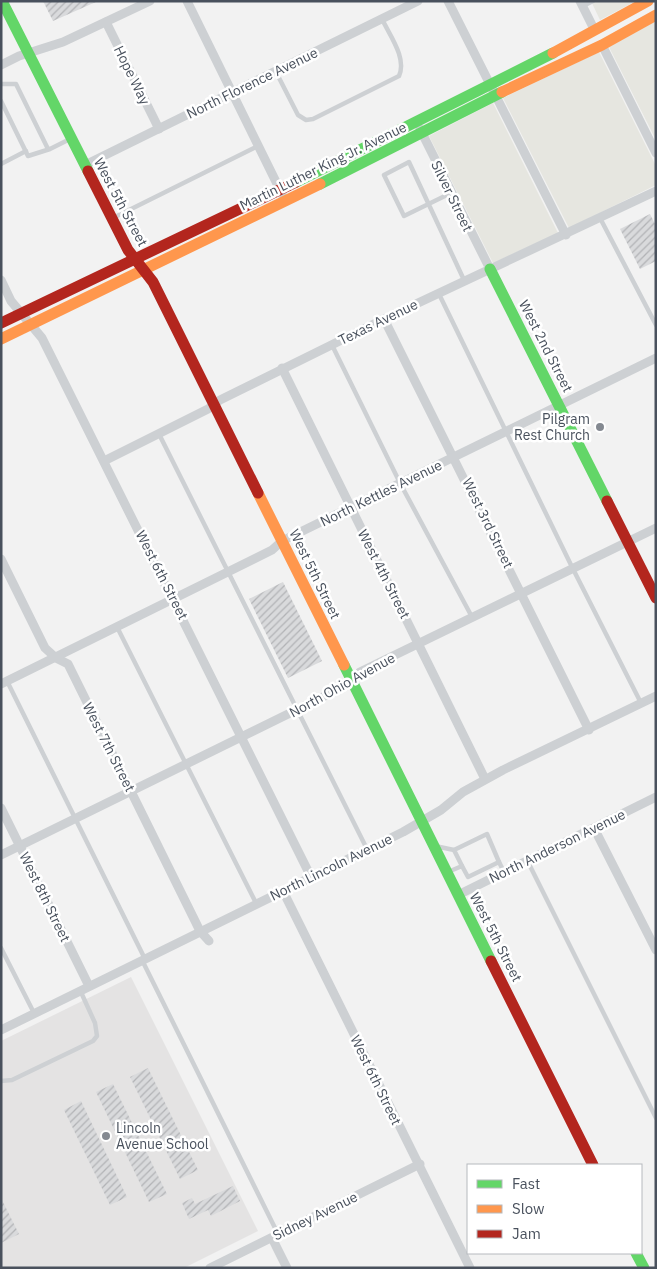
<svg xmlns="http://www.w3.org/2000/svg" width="657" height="1269" font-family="'IBM Plex Sans',sans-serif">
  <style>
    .commercial { fill: #e6e6e0 }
    .education { fill: #e4e3e3 }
    .building { fill: url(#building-hatch) }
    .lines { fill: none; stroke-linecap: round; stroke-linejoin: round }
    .lane { stroke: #cdd0d3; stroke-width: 4.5 }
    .street { stroke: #cdd0d3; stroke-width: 9 }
    .fast { stroke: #63d668; stroke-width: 11 }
    .slow { stroke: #ff974d; stroke-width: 11 }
    .jam { stroke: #b3261e; stroke-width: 11 }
    .poi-dot { fill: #848991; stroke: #fff; stroke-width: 2 }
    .labels { text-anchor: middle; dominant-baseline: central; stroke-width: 5; stroke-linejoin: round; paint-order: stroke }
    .street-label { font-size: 14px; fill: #49515d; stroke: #fff }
    .poi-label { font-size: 14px; fill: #49515d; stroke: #fff; text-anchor: end }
  </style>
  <defs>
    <pattern id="building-hatch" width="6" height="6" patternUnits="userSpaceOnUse" patternTransform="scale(1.25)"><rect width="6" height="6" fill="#d9dadc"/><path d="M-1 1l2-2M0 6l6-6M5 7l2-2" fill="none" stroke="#b2b3b6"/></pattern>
  </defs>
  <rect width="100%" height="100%" fill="#f2f2f2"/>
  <g class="commercial">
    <polygon points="591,1 636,1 600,20"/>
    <polygon points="656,21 656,140 609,47"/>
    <polygon points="599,52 656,166 656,185 569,228 503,98"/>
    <polygon points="493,103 558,233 493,263 429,136"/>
  </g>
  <polygon class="education" points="131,977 258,1231 184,1268 1,1268 1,1041"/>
  <g class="building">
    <polygon points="43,1 98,1 53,21"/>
    <polygon points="650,214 656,226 656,261 640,269 620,229"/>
    <polygon points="283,582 322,661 288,678 249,599"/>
    <polygon points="148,1068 198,1170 180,1179 130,1077"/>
    <polygon points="113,1084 167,1194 149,1202 96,1092"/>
    <polygon points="81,1101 127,1197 110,1205 64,1110"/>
    <polygon points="233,1186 240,1201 211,1216 208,1210 189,1219 182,1203 192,1198 195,1204"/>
    <polygon points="1,1198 19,1234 1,1243"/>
  </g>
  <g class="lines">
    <g class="lane">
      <polyline points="583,6 593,1"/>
      <path d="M276,72L298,115L306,120L313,119L399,76C407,58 390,36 382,19"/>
      <polyline points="1,84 16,84 48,149"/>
      <polyline points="1,101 28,156 50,149 70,139"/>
      <polyline points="1,164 26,151"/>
      <polyline points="451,193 404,216 384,175 409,162 464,280"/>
      <polyline points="113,218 258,146"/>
      <polyline points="600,218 656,325"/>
      <polyline points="439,294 572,567 641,703"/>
      <polyline points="332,345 400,483 472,617"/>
      <polyline points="159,434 367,849"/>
      <polyline points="117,627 256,903"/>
      <polyline points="7,681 145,959"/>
      <polyline points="435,846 454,850"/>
      <polyline points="527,860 656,1118"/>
      <polyline points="462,866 454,850 487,834 499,862"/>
      <polyline points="448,872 462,866 468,877 499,862 504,872"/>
      <polyline points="1,948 34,1013"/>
      <polyline points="142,960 278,1234"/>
      <polyline points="1,1081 12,1080 93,1041 97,1036 95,1023 80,990"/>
    </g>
    <g class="street">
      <polyline points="187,1 282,194"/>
      <polyline points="448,1 566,235"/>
      <polyline points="580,1 594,29"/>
      <polyline points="106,22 159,129"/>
      <polyline points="602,45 656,153"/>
      <polyline points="1,65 19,56 63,42 150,1"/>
      <polyline points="420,129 490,269"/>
      <polyline points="85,165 418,1"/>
      <polyline points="1,280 11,301 42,338 311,877"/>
      <polyline points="384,319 589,730"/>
      <polyline points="282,368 485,779"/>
      <polyline points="104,461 208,409 220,400 384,319 656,191"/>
      <polyline points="1,559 45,648 56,658 68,664 200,931 209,941"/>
      <polyline points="1,684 272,550 282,541 656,358"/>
      <polyline points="1,808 89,986"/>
      <polyline points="594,828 656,950"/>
      <polyline points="1,855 341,688 360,672 656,528"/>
      <polyline points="283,891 470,1268"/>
      <polyline points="458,895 656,797"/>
      <polyline points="1,1030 403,832 441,810 463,792 503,770 656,696"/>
      <polyline points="272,1238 287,1268"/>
      <polyline points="210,1268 420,1164"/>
    </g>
    <g class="fast">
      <polyline points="2,1 88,171"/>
      <polyline points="296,182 553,53"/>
      <polyline points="320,184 502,92"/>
      <polyline points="490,269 607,501"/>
      <polyline points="344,665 491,961"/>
      <polyline points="636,1253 644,1268"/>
    </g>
    <g class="slow">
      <polyline points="553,53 648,1"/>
      <polyline points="502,92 602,45 656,15"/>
      <polyline points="1,339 320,184"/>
      <polyline points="258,493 344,665"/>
    </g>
    <g class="jam">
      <polyline points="88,171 128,250 153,282 258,493"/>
      <polyline points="1,323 296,182"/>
      <polyline points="607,501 656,598"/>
      <polyline points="491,961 593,1165"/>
    </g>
  </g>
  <g class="poi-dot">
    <circle cx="600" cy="427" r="5"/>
    <circle cx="106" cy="1136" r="5"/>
  </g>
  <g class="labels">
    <g class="street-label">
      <text transform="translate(132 75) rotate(64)">Hope Way</text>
      <text transform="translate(252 83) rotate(-26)">North Florence Avenue</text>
      <text transform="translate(323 166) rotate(-26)">Martin Luther King Jr. Avenue</text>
      <text transform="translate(452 196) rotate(64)">Silver Street</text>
      <text transform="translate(121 202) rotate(62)">West 5th Street</text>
      <text transform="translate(378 322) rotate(-26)">Texas Avenue</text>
      <text transform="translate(546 346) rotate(63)">West 2nd Street</text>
      <text transform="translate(381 493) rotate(-26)">North Kettles Avenue</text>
      <text transform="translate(488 523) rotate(64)">West 3rd Street</text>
      <text transform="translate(315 574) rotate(64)">West 5th Street</text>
      <text transform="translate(384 574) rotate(63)">West 4th Street</text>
      <text transform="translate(162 575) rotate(63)">West 6th Street</text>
      <text transform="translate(342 685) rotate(-29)">North Ohio Avenue</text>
      <text transform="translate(109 747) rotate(63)">West 7th Street</text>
      <text transform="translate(557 846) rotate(-26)">North Anderson Avenue</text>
      <text transform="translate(331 867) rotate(-26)">North Lincoln Avenue</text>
      <text transform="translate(45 897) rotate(64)">West 8th Street</text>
      <text transform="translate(496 937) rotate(63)">West 5th Street</text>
      <text transform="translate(376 1080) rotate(64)">West 6th Street</text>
      <text transform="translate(315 1216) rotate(-26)">Sidney Avenue</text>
    </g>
    <g class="poi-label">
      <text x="590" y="419">Pilgram<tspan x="590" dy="16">Rest Church</tspan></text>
      <text x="116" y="1128" text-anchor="start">Lincoln<tspan x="116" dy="16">Avenue School</tspan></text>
    </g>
  </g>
  <rect width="657" height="1269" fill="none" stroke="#49515d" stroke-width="5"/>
  <rect x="467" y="1164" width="175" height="90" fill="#ffffff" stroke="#b6b9be"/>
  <rect x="477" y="1180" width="25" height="8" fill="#63d668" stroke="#b6b9be"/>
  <text x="512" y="1189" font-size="15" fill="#49515d">Fast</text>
  <rect x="477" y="1205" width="25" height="8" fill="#ff974d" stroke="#b6b9be"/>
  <text x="512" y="1214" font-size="15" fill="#49515d">Slow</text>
  <rect x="477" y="1230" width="25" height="8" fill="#b3261e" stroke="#b6b9be"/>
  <text x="512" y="1239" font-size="15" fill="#49515d">Jam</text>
</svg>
